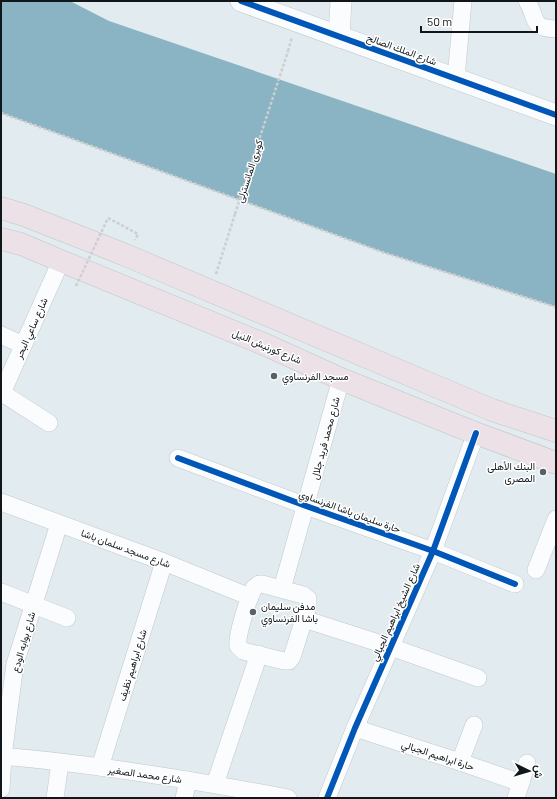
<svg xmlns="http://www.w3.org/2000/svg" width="557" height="799" font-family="Barlow,Vazirmatn,sans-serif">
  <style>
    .water { fill: #8ab4c3 }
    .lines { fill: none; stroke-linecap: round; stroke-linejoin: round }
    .minor-casing { stroke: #c2c9cc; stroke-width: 18 }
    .tertiary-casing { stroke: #c2c9cc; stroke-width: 22 }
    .trunk-casing { stroke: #c0c5c7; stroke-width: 23 }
    .path { stroke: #cccfd0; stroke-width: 2.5; stroke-dasharray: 3 2; stroke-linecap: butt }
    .minor { stroke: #fbfcfd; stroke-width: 17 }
    .tertiary { stroke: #fbfcfd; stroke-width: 21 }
    .trunk { stroke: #ece1e6; stroke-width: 22 }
    .path-bridge { stroke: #cccfd0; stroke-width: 2.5; stroke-dasharray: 3 2; stroke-linecap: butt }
    .cycleway-casing { stroke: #fff; stroke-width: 8 }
    .cycleway { stroke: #0057b8; stroke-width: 6 }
    .poi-dot { fill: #5a6164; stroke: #fff; stroke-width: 1.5 }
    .labels { text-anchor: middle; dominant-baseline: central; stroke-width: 3; stroke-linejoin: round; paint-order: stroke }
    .street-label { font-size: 10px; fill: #101619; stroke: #fff }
    .poi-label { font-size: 10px; fill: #101619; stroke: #fff; text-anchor: start }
  </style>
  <rect width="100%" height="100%" fill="#e2ebef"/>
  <polygon class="water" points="1,1 70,1 109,21 556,174 556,307 385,253 1,113"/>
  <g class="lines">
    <g class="minor-casing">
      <g id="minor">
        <path d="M527,1C538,18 529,28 556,29"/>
        <polyline points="456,78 463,1"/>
        <polyline points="1,335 23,345"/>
        <polyline points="2,393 49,423"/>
        <polyline points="1,395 61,261"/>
        <polyline points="178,458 306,506 433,551 515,584"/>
        <polyline points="1,502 164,562 250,597"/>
        <polyline points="536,570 556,519"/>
        <path d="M259,584H262L303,595L308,599V606L292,657L289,661H284L243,651L238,646C236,637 249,596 254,588C256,586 257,586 259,584Z"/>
        <polyline points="282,589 341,379"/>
        <polyline points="1,592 67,618"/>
        <polyline points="304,619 391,647 478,678"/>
        <polyline points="355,728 460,762 521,783"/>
        <path d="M1,756C97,764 193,780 288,798"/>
        <polyline points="460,762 474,725"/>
        <polyline points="100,767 164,562"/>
        <polyline points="215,784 259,654"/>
        <polyline points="1,789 3,756 15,664 59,524"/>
        <polyline points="55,798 60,763"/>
        <polyline points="184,798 188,780"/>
        <polyline points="327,798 355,728 433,551 476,433"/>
        <polyline points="516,798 527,763"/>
      </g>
    </g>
    <g class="tertiary-casing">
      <g id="tertiary">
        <polyline points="241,1 556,115"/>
        <polyline points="339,37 341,1"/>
      </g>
    </g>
    <g class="trunk-casing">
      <g id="trunk">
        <polyline points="1,208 24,215 123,254 492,410 556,431"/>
        <polyline points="1,239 21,244 61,261 266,345 341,379 470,431 556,463"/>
      </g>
    </g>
    <g class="path">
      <polyline points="288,51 292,37"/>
      <polyline points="1,113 385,253 556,307"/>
      <polyline points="108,218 138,234 135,240"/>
      <polyline points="216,274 235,214"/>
    </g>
    <use href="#minor" class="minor"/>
    <use href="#tertiary" class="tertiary"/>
    <use href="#trunk" class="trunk"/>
    <g class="path-bridge">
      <polyline points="235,214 288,51"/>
      <polyline points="76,286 108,218"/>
    </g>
    <g class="cycleway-casing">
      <g id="cycleway">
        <polyline points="241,1 556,115"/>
        <polyline points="178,458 306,506 433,551 515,584"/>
        <polyline points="327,798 355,728 433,551 476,433"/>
      </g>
    </g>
    <use href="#cycleway" class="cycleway"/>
  </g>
  <g class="poi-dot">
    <circle cx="274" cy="376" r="4"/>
    <circle cx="543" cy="472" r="4"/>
    <circle cx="253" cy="612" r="4"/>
  </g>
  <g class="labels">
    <g class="street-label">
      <text transform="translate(402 49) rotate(20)">شارع الملك الصالح</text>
      <text transform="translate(249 171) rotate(-72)">كوبرى المانسترلى</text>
      <text transform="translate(31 328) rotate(-66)">شارع ساعي البحر</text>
      <text transform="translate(267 346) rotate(23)">شارع كورنيش النيل</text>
      <text transform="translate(325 438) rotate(-75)">شارع محمد فريد جلال</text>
      <text transform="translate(350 511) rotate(20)">حارة سليمان باشا الفرنساوي</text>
      <text transform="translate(126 548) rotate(20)">شارع مسجد سلمان باشا</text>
      <text transform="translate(395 612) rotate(-66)">شارع الشيخ ابراهيم الجبالي</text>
      <text transform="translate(23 642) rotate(-74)">شارع بوابه الودع</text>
      <text transform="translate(132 665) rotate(-73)">شارع ابراهيم نظيف</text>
      <text transform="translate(438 755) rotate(18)">حارة ابراهيم الجبالي</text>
      <text transform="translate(145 774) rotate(8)">شارع محمد الصغير</text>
    </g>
    <g class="poi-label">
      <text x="282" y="376">مسجد الفرنساوي</text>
      <text x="535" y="466" text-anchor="end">البنك الأهلى<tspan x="535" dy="12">المصرى</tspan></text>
      <text x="261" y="606">مدفن سليمان<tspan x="261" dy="12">باشا الفرنساوي</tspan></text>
    </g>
  </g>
  <rect width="557" height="799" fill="none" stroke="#101619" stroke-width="4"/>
  <g transform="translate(529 771) rotate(95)" stroke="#ffffff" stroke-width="3" paint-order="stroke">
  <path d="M0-3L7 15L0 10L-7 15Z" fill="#101619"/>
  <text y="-6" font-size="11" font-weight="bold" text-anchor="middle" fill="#101619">ش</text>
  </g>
  <path d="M421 26v6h116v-6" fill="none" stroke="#101619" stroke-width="2"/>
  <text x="427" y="26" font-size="12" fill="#101619" stroke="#ffffff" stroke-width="3" paint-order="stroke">50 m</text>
</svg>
